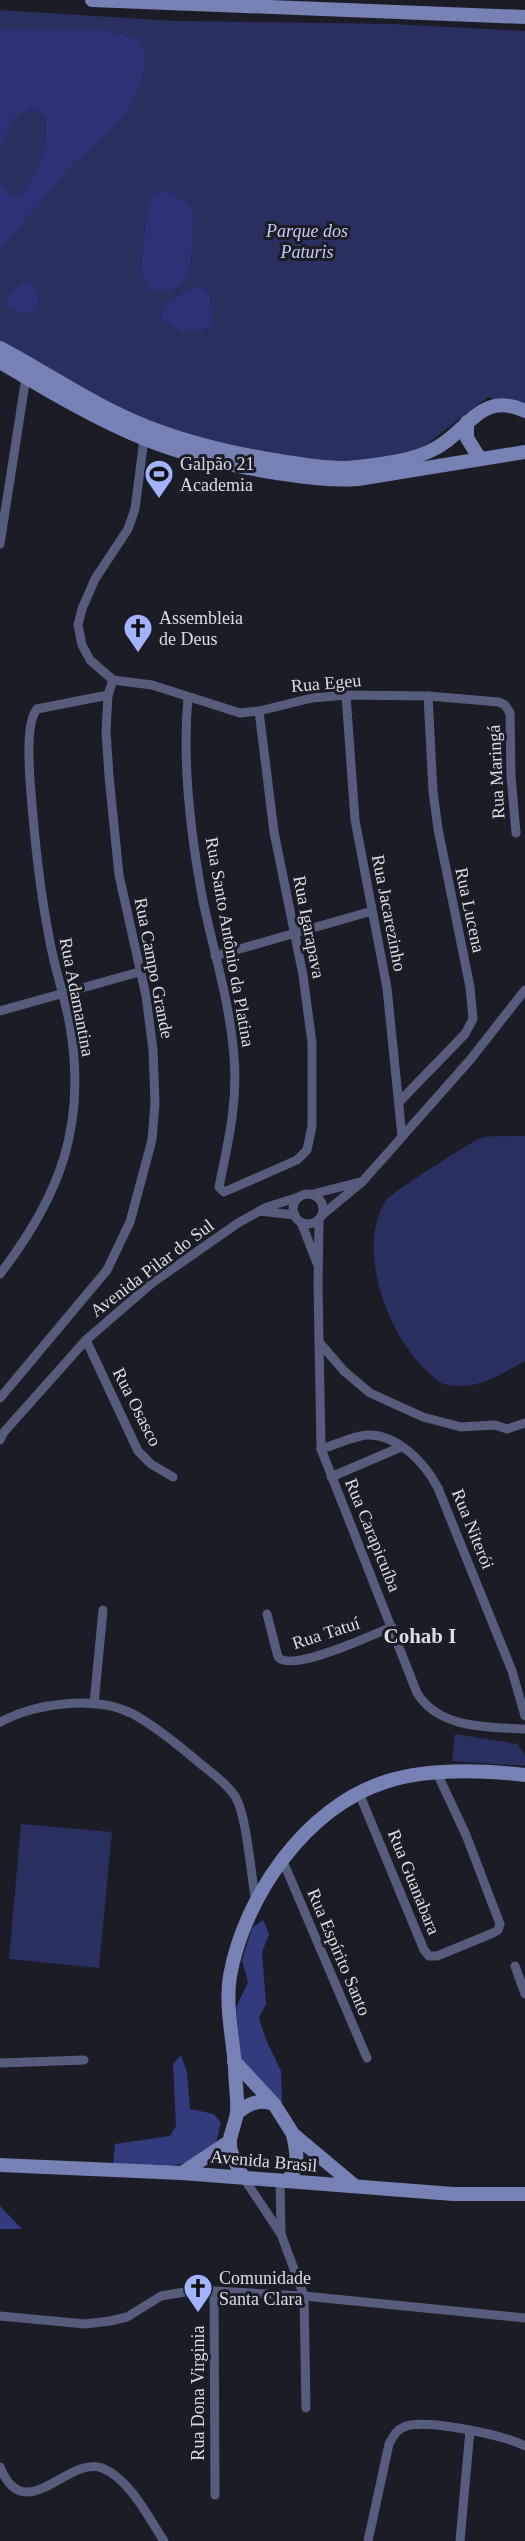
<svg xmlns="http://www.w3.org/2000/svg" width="525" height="2541" font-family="'Times New Roman',serif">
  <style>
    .green { fill: #292f5f }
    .forest { fill: #333b7d }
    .water { fill: #2c3275 }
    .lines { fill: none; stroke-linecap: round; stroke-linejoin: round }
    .street { stroke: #565d7c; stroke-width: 9 }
    .secondary { stroke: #7781b3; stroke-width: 14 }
    .labels { text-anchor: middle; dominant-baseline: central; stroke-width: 6; stroke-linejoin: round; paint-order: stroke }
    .park-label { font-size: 18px; font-style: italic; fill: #c3ccf4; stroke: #1a1c26 }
    .poi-label { font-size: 18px; fill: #dbdde4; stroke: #1a1c26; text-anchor: start }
    .street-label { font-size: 18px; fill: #dbdde4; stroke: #1a1c26 }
    .quarter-label { font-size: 21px; font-weight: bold; fill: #dbdde4; stroke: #1a1c26 }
  </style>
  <rect width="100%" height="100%" fill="#1a1c26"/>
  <g class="green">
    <polygon points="0,10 175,21 393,24 525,31 525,407 488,397 410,457 333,466 258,454 175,431 78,391 0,343"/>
    <path d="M512,1136H525V1361C500,1375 474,1392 444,1384C438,1383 432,1375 427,1371C388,1336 355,1248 386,1200C389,1195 473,1140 481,1138C490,1135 503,1137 512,1136Z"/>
    <polygon points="455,1734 518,1744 525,1755 525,1766 452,1761"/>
    <polygon points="21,1824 112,1832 99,1968 9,1959"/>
  </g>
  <g class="forest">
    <polygon points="263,1920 269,1934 262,1952 266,2004 259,2018 266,2040 281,2071 282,2106 241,2062 236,2008 248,1982 242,1960 252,1928"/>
    <path d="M181,2055L187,2072L190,2109L214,2114L221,2123C219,2129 218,2140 214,2146C195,2172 140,2167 113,2165L115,2144L170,2136L176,2126L173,2064Z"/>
    <polygon points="0,2206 22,2229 0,2229"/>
  </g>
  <g class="water">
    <path d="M0,29L102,30L138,39L146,54L141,83L128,111L107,134L71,166L0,250V182L11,195L20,196C39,174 49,145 46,116L35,109C3,116 13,125 0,150Z"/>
    <path d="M165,191C175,196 185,199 191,209C195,216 192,228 192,236C191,267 192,296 150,290L141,271L148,208L154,194Z"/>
    <path d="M31,282C40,289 40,301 35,311L19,312L7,306L5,301L22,283Z"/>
    <path d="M196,286L209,292L213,324C194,337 177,333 161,318L165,304Z"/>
  </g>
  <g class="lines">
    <g class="street">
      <polyline points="144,439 135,509 128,529 95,579 82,609 78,625 82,645 90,660 113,680 152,685 240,713 259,711 312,698 346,695 428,696 499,702 505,705 510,713 511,776 516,833"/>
      <polyline points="0,544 26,377"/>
      <polyline points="346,695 355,820 387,988 402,1136"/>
      <path d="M188,697C182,762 191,837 203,901C214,953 230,1003 234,1057C238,1102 228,1143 219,1187L224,1192L297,1160L307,1150L312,1126V1043L303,975L274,832L259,711"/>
      <polyline points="215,956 372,911"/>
      <polyline points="0,1011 139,972"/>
      <polyline points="399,1102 465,1034 473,1019 470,987 438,829 433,791 428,696"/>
      <polyline points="313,1194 360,1182"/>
      <circle cx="308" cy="1209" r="15"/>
      <polyline points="259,1211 295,1215"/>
      <polyline points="322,1215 362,1182 386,1155 470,1060 525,990"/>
      <path d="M319,1219L318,1285L321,1449L417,1693C439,1729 488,1727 525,1729"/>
      <polyline points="301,1222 317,1263"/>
      <path d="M0,1274C60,1196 87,1125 70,1026C65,997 55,970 50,942C39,888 34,835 30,780C29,762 26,723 37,709L108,695"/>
      <polyline points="86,1340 138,1451 151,1464 173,1477"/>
      <polyline points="319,1342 344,1371 370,1393 423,1417 461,1427 495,1425 507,1429 525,1423"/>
      <polyline points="0,1398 107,1270 130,1222 152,1140 155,1103 153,1050 146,996 119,875 109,776 106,731 108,695 113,680"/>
      <polyline points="0,1440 4,1432 86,1340 152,1283 238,1223 267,1207 299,1197"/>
      <path d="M321,1449C335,1445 351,1437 366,1435C397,1433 425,1463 438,1488L512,1671L525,1716"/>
      <polyline points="331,1477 401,1447"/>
      <path d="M267,1614L278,1657C292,1673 372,1635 392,1627"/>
      <polyline points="94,1704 103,1610"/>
      <path d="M0,1722C36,1703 96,1695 133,1714C155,1726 177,1744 196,1760C210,1772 227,1783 236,1798C247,1817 251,1877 256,1902"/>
      <polyline points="359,1793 424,1950 429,1956 437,1956 493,1933 498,1930 500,1924 466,1835 437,1773"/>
      <polyline points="282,1859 367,2058"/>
      <polyline points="515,1966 525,1994"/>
      <polyline points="0,2063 84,2060"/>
      <polyline points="243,2177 281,2234 304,2296 306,2408"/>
      <polyline points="280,2181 281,2234"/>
      <polyline points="214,2291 215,2495"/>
      <polyline points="0,2316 85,2324 110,2321 127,2317 161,2296 196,2290 304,2296 525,2318"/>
      <path d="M0,2467C25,2529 68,2455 102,2468C130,2479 148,2517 164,2541"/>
      <path d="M368,2541L389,2444C393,2437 396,2430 404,2427C425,2418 503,2435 525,2446"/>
      <polyline points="460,2541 470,2430"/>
    </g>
    <g class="secondary">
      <polyline points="92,0 525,17"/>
      <path d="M0,348C49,374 96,407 148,427C191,444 236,454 280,461C306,465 331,470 357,467C383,464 413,461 436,448C469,431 480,390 525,411"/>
      <path d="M0,362C44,388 97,420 145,439C187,456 232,466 277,473C304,477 330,481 358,479L525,452"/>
      <polyline points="467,422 467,438 480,459"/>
      <polyline points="234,2061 274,2104 293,2134 355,2186"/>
      <path d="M237,2113C249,2103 260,2099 274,2104"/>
      <polyline points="0,2165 182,2173 453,2194 525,2194"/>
      <polyline points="182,2173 230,2141"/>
      <path d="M243,2177C237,2166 228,2151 230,2139C232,2130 236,2121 237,2112C238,2098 235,2082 235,2067C233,2038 225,2005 230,1976C244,1897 306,1807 385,1782C428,1768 481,1770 525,1775"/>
      <path d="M287,2181C300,2167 297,2153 293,2134"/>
    </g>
  </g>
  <defs>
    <g id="stadium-pin" transform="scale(1.5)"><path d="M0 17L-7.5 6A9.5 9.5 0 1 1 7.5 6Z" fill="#a3b2fd" stroke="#1a1c26"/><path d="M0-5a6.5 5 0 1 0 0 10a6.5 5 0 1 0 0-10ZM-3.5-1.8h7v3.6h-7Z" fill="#111"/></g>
    <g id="church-pin" transform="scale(1.5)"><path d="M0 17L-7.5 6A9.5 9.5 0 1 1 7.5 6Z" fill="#a3b2fd" stroke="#1a1c26"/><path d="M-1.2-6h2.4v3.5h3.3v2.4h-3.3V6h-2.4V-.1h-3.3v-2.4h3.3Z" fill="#111"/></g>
  </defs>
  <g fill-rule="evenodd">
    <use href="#stadium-pin" x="159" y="474"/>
    <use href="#church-pin" x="138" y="628"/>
    <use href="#church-pin" x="198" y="2288"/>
  </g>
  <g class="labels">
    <g class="park-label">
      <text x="307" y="231">Parque dos<tspan x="307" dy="21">Paturis</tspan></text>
    </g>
    <g class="poi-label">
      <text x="180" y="464">Galpão 21<tspan x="180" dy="21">Academia</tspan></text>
      <text x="159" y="618">Assembleia<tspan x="159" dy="21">de Deus</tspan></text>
      <text x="219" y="2278">Comunidade<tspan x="219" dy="21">Santa Clara</tspan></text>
    </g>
    <g class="street-label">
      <text transform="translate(326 683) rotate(-5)">Rua Egeu</text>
      <text transform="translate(496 772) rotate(-93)">Rua Maringá</text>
      <text transform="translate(470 910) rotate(78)">Rua Lucena</text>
      <text transform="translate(389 913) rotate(79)">Rua Jacarezinho</text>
      <text transform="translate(309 927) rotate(79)">Rua Igarapava</text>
      <text transform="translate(230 942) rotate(80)">Rua Santo Antônio da Platina</text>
      <text transform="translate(154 968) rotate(79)">Rua Campo Grande</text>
      <text transform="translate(77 997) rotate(79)">Rua Adamantina</text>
      <text transform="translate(152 1268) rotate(-37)">Avenida Pilar do Sul</text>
      <text transform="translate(137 1407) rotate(63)">Rua Osasco</text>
      <text transform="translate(473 1529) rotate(68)">Rua Niterói</text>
      <text transform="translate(373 1535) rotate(68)">Rua Carapicuíba</text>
      <text transform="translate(326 1633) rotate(-18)">Rua Tatuí</text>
      <text transform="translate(414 1882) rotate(68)">Rua Guanabara</text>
      <text transform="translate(339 1952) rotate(67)">Rua Espírito Santo</text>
      <text transform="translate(264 2161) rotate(5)">Avenida Brasil</text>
      <text transform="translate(198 2393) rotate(-90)">Rua Dona Virginia</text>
    </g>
    <g class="quarter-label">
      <text x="420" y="1636">Cohab I</text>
    </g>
  </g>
</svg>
